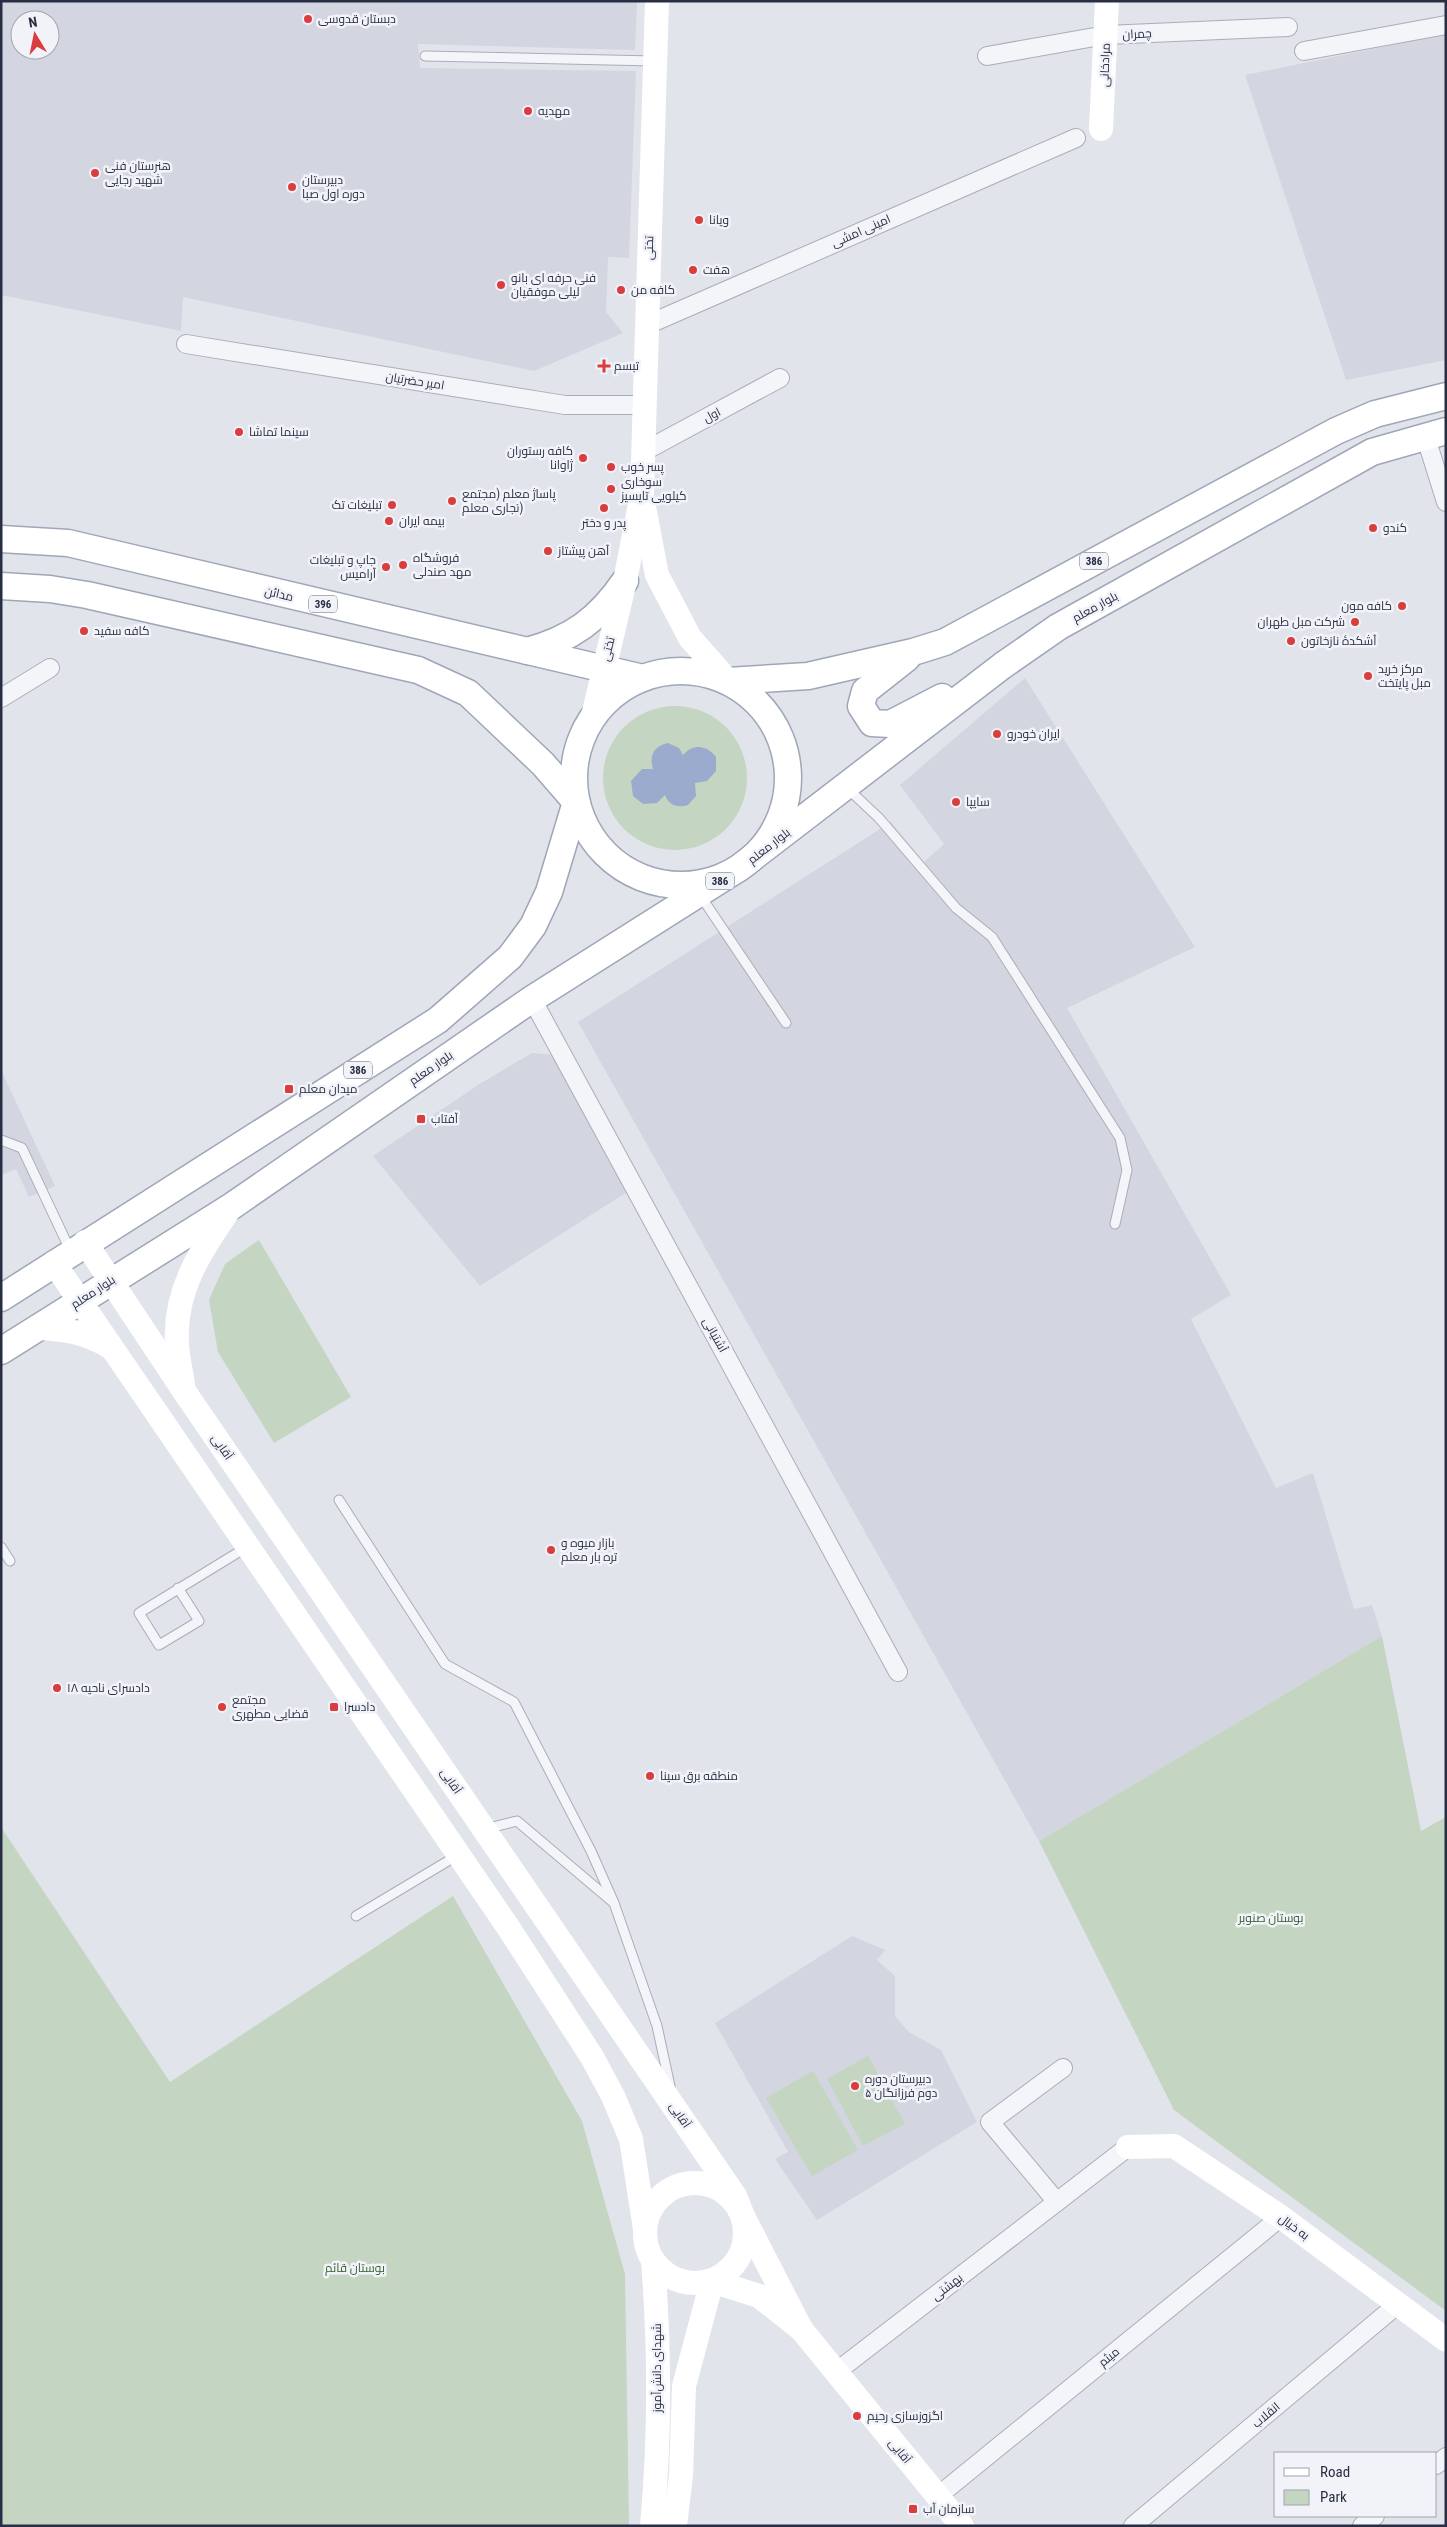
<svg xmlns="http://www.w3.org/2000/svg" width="1447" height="2527" font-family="'Roboto Condensed',Cairo,sans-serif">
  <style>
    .built { fill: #d3d6e0; fill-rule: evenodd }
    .green { fill: #c4d5c2 }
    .water { fill: #9aabcd }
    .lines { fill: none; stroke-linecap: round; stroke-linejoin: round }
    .lane-casing { stroke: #aaadb9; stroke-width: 11 }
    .street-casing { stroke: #aaadb9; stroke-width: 20 }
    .primary-casing { stroke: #9fa6b8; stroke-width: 29 }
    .lane { stroke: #f4f5f9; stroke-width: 9 }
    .street { stroke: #f4f5f9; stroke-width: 18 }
    .secondary { stroke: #fff; stroke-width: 24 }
    .primary { stroke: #fff; stroke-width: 26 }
    .poi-dot { fill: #d93d3e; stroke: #f1f3f8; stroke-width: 2 }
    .labels { text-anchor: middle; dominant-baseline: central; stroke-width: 5; stroke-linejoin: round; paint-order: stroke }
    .shield { fill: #f1f3f8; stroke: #64697a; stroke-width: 1 }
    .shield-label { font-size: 11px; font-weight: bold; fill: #282e44 }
    .poi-label { font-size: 12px; fill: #282e44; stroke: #f1f3f8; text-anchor: start }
    .street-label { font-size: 12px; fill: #282e44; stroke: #f1f3f8 }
    .park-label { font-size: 12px; fill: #366134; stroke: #f1f3f8 }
  </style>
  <rect width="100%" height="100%" fill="#e1e4eb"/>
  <g class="built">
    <path d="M1,1H637L635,50L418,44L420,68L636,71L629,258L608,257L606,312L623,333L534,371L183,297L181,331L1,295ZM20,20H50V50H20Z"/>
    <polygon points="1446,34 1446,360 1346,380 1245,75"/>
    <polygon points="1025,678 1195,947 1067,1008 1231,1295 1191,1319 1276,1488 1313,1473 1354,1609 1372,1605 1382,1636 1039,1841 578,1022 891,822 924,862 944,844 900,785"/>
    <polygon points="532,1053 553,1055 627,1192 480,1286 373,1156 481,1083"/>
    <polygon points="1,1070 55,1186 29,1197 16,1169 1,1175"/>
    <polygon points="852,1936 885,1950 877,1960 895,1976 895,2016 909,2032 941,2050 977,2122 817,2220 775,2159 788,2152 715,2023"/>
  </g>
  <g class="green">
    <circle cx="675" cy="778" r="72"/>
    <polygon points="259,1240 351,1397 274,1443 218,1352 209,1300 225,1264"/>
    <polygon points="1382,1636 1421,1831 1446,1817 1446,2311 1174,2110 1039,1841"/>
    <polygon points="1,1827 170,2082 453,1896 582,2121 625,2274 629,2526 1,2526"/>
    <polygon points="868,2056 905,2124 863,2146 827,2079"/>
    <polygon points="813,2071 858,2150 812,2176 766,2098"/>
  </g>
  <path class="water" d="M668,743L679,748L683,755C693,743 707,745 716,757V771L707,781L695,783L696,796L688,805C678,808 669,806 665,795L657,803L643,804L633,796L631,781L642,769H653C649,755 654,746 668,743Z"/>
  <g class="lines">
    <g class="lane-casing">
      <g id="lane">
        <polyline points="425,56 654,61"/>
        <polyline points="847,788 879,818 956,908 992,937 1120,1138 1127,1170 1115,1224"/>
        <polyline points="700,895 786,1023"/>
        <polyline points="1,1140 22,1148 71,1252"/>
        <polyline points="339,1500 445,1664 514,1702 591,1851 614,1903"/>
        <polyline points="1,1547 10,1561"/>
        <polyline points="178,1588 199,1621 159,1645 139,1613 247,1547"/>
        <polyline points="485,1829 517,1821 614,1903 657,2026 670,2086"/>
        <polyline points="356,1916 458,1855"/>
      </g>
    </g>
    <g class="street-casing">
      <g id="street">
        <polyline points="1304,51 1446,25"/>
        <polyline points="987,56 1106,35 1288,27"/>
        <polyline points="647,325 1076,138"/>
        <polyline points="186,344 565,405 645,405"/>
        <polyline points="1425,435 1446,502"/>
        <polyline points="643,452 780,378"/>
        <polyline points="1,698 50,668"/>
        <polyline points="532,999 898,1672"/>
        <polyline points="1057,2202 990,2122 1063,2068"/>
        <polyline points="836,2372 1128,2147"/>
        <polyline points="1436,2465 1446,2457"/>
        <polyline points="938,2496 1281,2217"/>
        <polyline points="1133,2526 1398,2304"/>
        <polyline points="1362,2526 1375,2516"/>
      </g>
    </g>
    <g class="primary-casing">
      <g id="primary">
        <polyline points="1,539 68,543 643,678"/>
        <polyline points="1,586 50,589 87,595 418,670 468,693 543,764 576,802 549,892 533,926 510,957 438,1020 1,1298"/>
        <path d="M527,651C572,639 599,619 625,581"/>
        <polyline points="907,658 865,691 861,706 872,723 890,724 942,697"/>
        <circle cx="681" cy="778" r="107"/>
        <polyline points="728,681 808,676 913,652 945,642 1336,431 1375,414 1446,396"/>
        <polyline points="1,1351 232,1206 532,999 739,868 1002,666 1058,627 1372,452 1446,431"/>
      </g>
    </g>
    <use href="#lane" class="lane"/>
    <use href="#street" class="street"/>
    <g class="secondary">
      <polyline points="1101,129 1107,1"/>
      <polyline points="644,507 657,575 690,638 728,681"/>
      <polyline points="593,716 625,581 642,494 657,1"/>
      <polyline points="85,1242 184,1391 735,2196 743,2216 801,2329"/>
      <polyline points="54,1263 508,1927 592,2057 613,2096 631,2139 645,2229"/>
      <path d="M36,1328C64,1329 86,1332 110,1347"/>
      <path d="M183,1384C181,1370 177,1356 177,1342C174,1289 202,1249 231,1207"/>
      <polyline points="1128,2147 1174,2146 1281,2217 1446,2340"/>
      <circle cx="695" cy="2233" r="50"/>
      <path d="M652,2526C660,2438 660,2349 653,2261"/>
      <polyline points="675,2526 681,2475 684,2386 712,2281 759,2296 801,2329 962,2526"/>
    </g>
    <use href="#primary" class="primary"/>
  </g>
  <g class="poi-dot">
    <circle cx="308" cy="19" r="5"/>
    <circle cx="528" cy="111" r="5"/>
    <circle cx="95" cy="173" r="5"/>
    <circle cx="292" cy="187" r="5"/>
    <circle cx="699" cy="220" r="5"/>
    <circle cx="693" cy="270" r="5"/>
    <circle cx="501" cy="285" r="5"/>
    <circle cx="621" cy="290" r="5"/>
    <path d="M601.5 358.5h5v5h5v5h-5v5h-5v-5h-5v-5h5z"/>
    <circle cx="239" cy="432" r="5"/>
    <circle cx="583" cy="458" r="5"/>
    <circle cx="611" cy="467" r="5"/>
    <circle cx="611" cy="489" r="5"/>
    <circle cx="452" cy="501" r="5"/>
    <circle cx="392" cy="505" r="5"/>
    <circle cx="604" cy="508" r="5"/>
    <circle cx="389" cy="521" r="5"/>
    <circle cx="1373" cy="528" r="5"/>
    <circle cx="548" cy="551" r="5"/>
    <circle cx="403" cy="565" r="5"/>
    <circle cx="386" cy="567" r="5"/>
    <circle cx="1402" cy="606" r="5"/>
    <circle cx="1355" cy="622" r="5"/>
    <circle cx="84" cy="631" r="5"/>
    <circle cx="1291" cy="641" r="5"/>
    <circle cx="1368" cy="676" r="5"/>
    <circle cx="997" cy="734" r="5"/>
    <circle cx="956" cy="802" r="5"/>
    <rect x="284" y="1084" width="10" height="10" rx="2.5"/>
    <rect x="416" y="1114" width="10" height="10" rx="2.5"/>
    <circle cx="551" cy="1550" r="5"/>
    <circle cx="57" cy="1688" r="5"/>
    <circle cx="222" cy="1707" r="5"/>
    <rect x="329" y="1702" width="10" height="10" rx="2.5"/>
    <circle cx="650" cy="1776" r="5"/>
    <circle cx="855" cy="2086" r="5"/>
    <circle cx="857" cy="2416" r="5"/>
    <rect x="908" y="2504" width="10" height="10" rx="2.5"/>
  </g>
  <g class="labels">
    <g class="shield">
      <rect x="1080" y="552.5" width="28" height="17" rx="4"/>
      <rect x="309" y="595.5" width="28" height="17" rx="4"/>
      <rect x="706" y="872.5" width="28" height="17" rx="4"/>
      <rect x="344" y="1061.5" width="28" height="17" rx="4"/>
    </g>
    <g class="shield-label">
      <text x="1094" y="561">386</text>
      <text x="323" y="604">396</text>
      <text x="720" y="881">386</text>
      <text x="358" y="1070">386</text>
    </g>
    <g class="poi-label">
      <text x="318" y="19">دبستان قدوسی</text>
      <text x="538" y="111">مهدیه</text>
      <text x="105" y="166">هنرستان فنی<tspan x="105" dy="14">شهید رجایی</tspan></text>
      <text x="302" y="180">دبیرستان<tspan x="302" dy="14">دوره اول صبا</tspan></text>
      <text x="709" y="220">ویانا</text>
      <text x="703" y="270">هفت</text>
      <text x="511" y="278">فنی حرفه ای بانو<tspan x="511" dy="14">لیلی موفقیان</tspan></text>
      <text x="631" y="290">کافه من</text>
      <text x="614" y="366">تبسم</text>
      <text x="249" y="432">سینما تماشا</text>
      <text x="573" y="451" text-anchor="end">کافه رستوران<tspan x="573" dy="14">ژاوانا</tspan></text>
      <text x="621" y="467">پسر خوب</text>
      <text x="621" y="482">سوخاری<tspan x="621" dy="14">کیلویی تایسیز</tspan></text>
      <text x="462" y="494">پاساژ معلم (مجتمع<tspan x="462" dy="14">تجاری معلم)</tspan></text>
      <text x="382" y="505" text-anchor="end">تبلیغات تک</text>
      <text x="399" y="521">بیمه ایران</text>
      <text x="604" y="523" text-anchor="middle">پدر و دختر</text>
      <text x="1383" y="528">کندو</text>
      <text x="558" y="551">آهن پیشتاز</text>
      <text x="413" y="558">فروشگاه<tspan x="413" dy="14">مهد صندلی</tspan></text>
      <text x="376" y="560" text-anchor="end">چاپ و تبلیغات<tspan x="376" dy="14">آرامیس</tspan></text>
      <text x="1392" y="606" text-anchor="end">کافه مون</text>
      <text x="1345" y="622" text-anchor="end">شرکت مبل طهران</text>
      <text x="94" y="631">کافه سفید</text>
      <text x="1301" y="641">آشکدهٔ نازخاتون</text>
      <text x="1378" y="669">مرکز خرید<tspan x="1378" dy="14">مبل پایتخت</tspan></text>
      <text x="1007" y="734">ایران خودرو</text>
      <text x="966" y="802">سایپا</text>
      <text x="299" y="1089">میدان معلم</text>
      <text x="431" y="1119">آفتاب</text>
      <text x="561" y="1543">بازار میوه و<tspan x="561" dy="14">تره بار معلم</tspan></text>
      <text x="67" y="1688">دادسرای ناحیه ۱۸</text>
      <text x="232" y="1700">مجتمع<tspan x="232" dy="14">قضایی مطهری</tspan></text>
      <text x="344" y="1707">دادسرا</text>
      <text x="660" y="1776">منطقه برق سینا</text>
      <text x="865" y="2079">دبیرستان دوره<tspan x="865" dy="14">دوم فرزانگان ۵</tspan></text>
      <text x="867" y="2416">اگزوزسازی رحیم</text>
      <text x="923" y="2509">سازمان آب</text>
    </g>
    <g class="street-label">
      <text transform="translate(1137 34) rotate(-3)">چمران</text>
      <text transform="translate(1105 65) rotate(-88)">مرادخانی</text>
      <text transform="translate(861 231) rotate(-24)">امینی امشی</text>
      <text transform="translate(649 248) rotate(-89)">تختی</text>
      <text transform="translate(415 381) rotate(9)">امیر حضرتیان</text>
      <text transform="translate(712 415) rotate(-28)">اول</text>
      <text transform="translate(279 594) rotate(13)">مدائن</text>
      <text transform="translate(1095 607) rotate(-29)">بلوار معلم</text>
      <text transform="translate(608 649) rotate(-76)">تختی</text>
      <text transform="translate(769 846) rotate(-38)">بلوار معلم</text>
      <text transform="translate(431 1068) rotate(-35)">بلوار معلم</text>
      <text transform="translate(93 1292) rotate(-33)">بلوار معلم</text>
      <text transform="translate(715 1335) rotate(61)">آشتیانی</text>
      <text transform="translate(222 1447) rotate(55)">آقایی</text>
      <text transform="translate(451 1781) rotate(56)">آقایی</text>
      <text transform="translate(680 2115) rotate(56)">آقایی</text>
      <text transform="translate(1294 2227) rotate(36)">به خیال</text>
      <text transform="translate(947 2287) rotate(-38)">بهشتی</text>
      <text transform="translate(1109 2357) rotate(-39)">میثم</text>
      <text transform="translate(657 2368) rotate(-90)">شهدای دانش‌آموز</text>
      <text transform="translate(1266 2415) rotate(-40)">انقلاب</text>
      <text transform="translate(900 2451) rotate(51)">آقایی</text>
    </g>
    <g class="park-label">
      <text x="1271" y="1918">بوستان صنوبر</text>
      <text x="355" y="2268">بوستان قائم</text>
    </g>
  </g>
  <rect width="1447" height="2527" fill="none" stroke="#282e44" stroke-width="5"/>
  <rect x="1274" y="2452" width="162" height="65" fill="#f1f3f8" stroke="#a1a4b0"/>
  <rect x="1284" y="2468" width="25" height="8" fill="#ffffff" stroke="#a1a4b0"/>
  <text x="1320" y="2477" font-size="15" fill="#282e44">Road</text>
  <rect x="1284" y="2490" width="25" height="15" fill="#c4d5c2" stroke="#a1a4b0"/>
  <text x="1320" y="2502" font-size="15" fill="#282e44">Park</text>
  <g transform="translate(35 35) rotate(350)"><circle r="24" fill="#f1f3f8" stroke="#a1a4b0"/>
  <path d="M0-4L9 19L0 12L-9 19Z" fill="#d93d3e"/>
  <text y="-8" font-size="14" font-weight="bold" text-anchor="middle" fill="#282e44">N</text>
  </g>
</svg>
